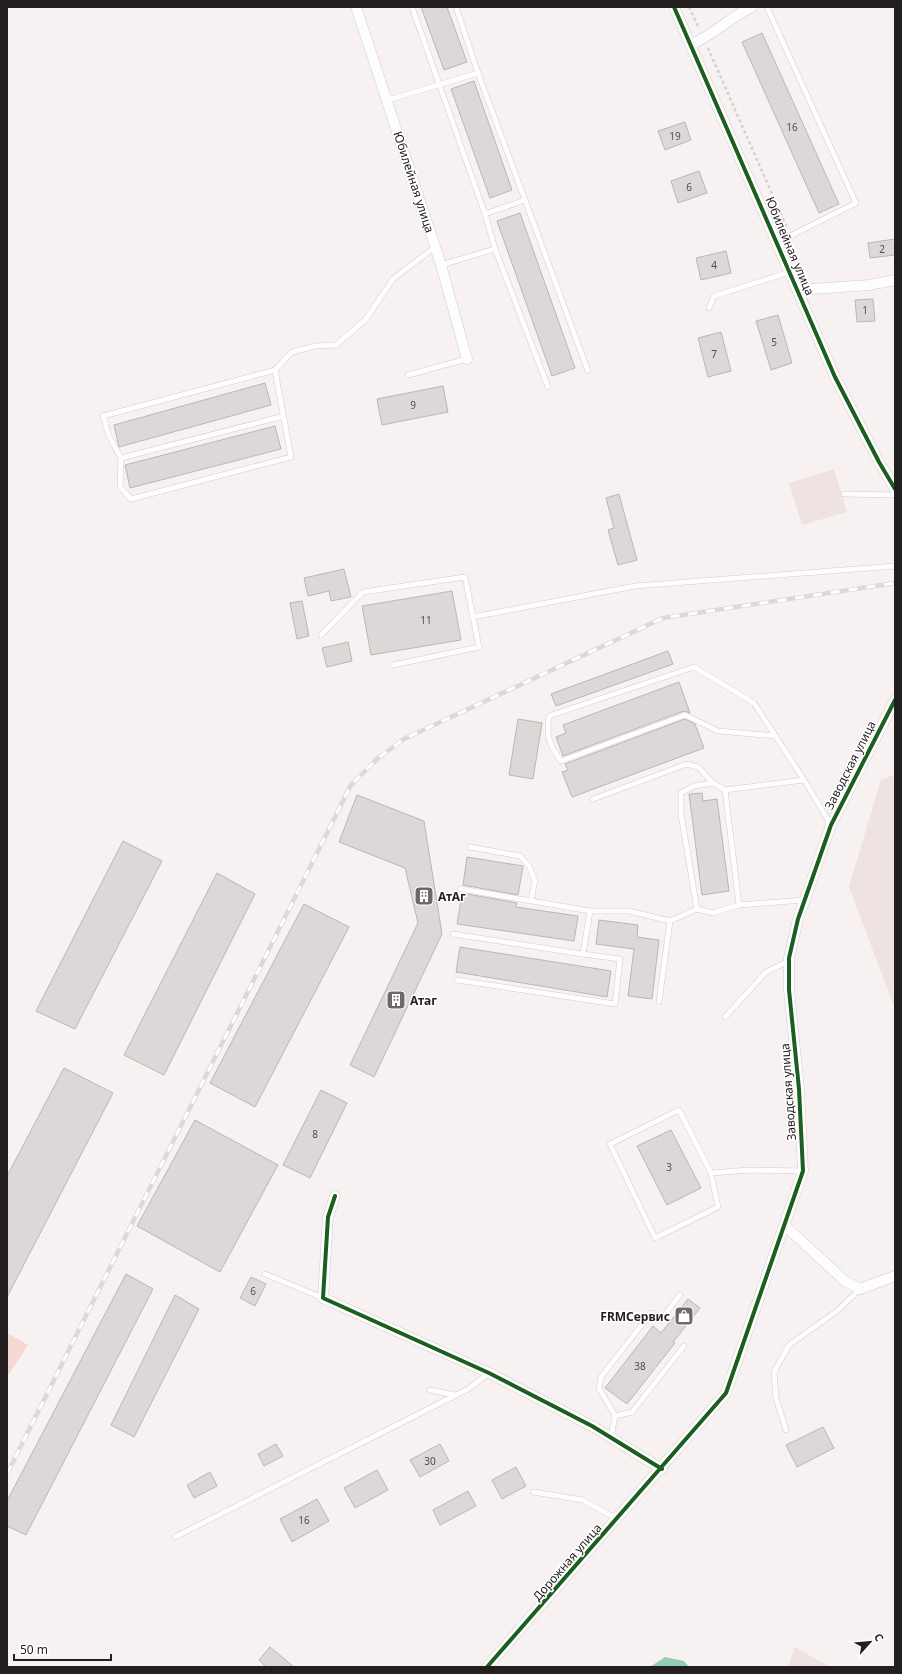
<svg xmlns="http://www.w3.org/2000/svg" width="902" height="1674" font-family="'Noto Sans',sans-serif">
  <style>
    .built { fill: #eee3e1 }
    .green { fill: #f5d8d1 }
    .water { fill: #94cdb6 }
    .building { fill: #dcd8d7; stroke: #b9b6b4 }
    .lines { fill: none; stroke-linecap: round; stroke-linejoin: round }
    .lane-casing { stroke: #d0cdcc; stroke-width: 6 }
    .street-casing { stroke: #d0cdcc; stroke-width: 11 }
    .path { stroke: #d2d1d0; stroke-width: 2.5; stroke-dasharray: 3 3; stroke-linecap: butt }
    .lane { stroke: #fefdfd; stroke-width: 5 }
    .street { stroke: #fefdfd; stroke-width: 10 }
    .rail-casing { stroke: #dad8d8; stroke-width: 4.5 }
    .rail { stroke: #fff; stroke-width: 3; stroke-dasharray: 9; stroke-linecap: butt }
    .cycleway-casing { stroke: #fff; stroke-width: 6 }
    .cycleway { stroke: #1b5e20; stroke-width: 4 }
    .labels { text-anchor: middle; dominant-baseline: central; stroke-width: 3; stroke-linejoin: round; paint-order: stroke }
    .number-label { font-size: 10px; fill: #504d4c }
    .street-label { font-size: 12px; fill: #221f1e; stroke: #fff }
    .poi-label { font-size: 12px; font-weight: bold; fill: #221f1e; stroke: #fff; text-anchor: start }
  </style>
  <rect width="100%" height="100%" fill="#f7f2f1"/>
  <g class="built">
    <polygon points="834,469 847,512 802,525 789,483"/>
    <polygon points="895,774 895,1009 849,887 881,780"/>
    <polygon points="795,1647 830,1667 788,1667"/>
  </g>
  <polygon class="green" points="7,1333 28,1345 7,1377"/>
  <polygon class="water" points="665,1657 684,1661 689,1667 650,1667"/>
  <g class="building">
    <polygon points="421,7 447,7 467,62 444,70"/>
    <polygon points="762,33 839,204 819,213 742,42"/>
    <polygon points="474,81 512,190 490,198 451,89"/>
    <polygon points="685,122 691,140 665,150 658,131"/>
    <polygon points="699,171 707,193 678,203 671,181"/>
    <polygon points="520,213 575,368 552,376 497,221"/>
    <polygon points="895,239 895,255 870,258 868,243"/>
    <polygon points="726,251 731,273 701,280 696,258"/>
    <polygon points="873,299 875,321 857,322 855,300"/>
    <polygon points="778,315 792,363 771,370 756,321"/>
    <polygon points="721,332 731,371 708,377 698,338"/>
    <polygon points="265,383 271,405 119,447 114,425"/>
    <polygon points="443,386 448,412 382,425 377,399"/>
    <polygon points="275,426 281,449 130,488 125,465"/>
    <polygon points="619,494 637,560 618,565 608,530 614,528 606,498"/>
    <polygon points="344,569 351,597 331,601 329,591 308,596 304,578"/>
    <polygon points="452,591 461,640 371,655 362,606"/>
    <polygon points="302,601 309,636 297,639 290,603"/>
    <polygon points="348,642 352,661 327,667 322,648"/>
    <polygon points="668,651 673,664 556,706 551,694"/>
    <polygon points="679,682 690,713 684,711 563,756 556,737 566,733 563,725"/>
    <polygon points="518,719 542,723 533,779 509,775"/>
    <polygon points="685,719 695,724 704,748 572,797 562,772 568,770 565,764"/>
    <polygon points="702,793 703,801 717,799 729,891 702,895 689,794"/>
    <polygon points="357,795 424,821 442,934 374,1077 350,1065 418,923 405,868 339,842"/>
    <polygon points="123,841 162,861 75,1029 36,1011"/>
    <polygon points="467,857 523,866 518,895 463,885"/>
    <polygon points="217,873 255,894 164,1075 124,1055"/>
    <polygon points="462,893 517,903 516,907 578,916 574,941 457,924"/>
    <polygon points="304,904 349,927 255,1107 210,1083"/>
    <polygon points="599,920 638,925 637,937 659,940 652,999 628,996 634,949 596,944"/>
    <polygon points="460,947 611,971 607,997 456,972"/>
    <polygon points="64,1068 113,1093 7,1297 7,1176"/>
    <polygon points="321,1090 347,1103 310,1178 283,1165"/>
    <polygon points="195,1120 278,1165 220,1272 137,1226"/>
    <polygon points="671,1130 701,1188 667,1205 637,1146"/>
    <polygon points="126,1274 153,1289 26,1535 7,1526 7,1501"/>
    <polygon points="251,1277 266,1284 255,1306 240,1298"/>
    <polygon points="175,1295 199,1309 134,1437 111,1425"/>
    <polygon points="688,1299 700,1308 673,1342 675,1343 627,1404 605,1388 653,1326 661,1333"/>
    <polygon points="823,1427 834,1448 797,1467 786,1445"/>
    <polygon points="276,1444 283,1456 264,1466 258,1454"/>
    <polygon points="440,1444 449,1461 420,1477 410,1460"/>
    <polygon points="516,1467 526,1486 502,1499 492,1480"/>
    <polygon points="377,1470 388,1490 355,1508 344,1488"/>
    <polygon points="210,1472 217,1486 194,1498 187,1485"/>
    <polygon points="468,1491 476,1506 440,1525 433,1510"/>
    <polygon points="317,1499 329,1521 292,1542 280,1519"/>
    <polygon points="270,1647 294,1667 266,1667 259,1660"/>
  </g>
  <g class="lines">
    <g class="lane-casing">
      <g id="lane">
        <polyline points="412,7 485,214 495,249 548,387"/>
        <polyline points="456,7 478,73 525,200"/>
        <polyline points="767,7 856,203 778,242"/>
        <polyline points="388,100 478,73"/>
        <polyline points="485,214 525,200 588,371"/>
        <polyline points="441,265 495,249"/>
        <polyline points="709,308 714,296 790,272"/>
        <polyline points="275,370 291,457 131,499 120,487 121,458 109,436 103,416 275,370 292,352 315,346 336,345 366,319 393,279 435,247"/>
        <polyline points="408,375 467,359"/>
        <polyline points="121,458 284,416"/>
        <polyline points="844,494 895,495"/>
        <polyline points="321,635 363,592 465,577 473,617"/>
        <polyline points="393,665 479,647 473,617 635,586 895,566"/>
        <path d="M776,736L718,731L685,715L561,761C549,745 546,736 549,716L694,667L754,703L806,783L831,825"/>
        <polyline points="713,783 694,786 681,793 681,814 697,909 713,913 739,905 725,790"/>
        <polyline points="593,799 687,764 698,767 713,783 725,790 804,780"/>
        <polyline points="470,847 520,856 529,866 535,881 531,900"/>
        <polyline points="461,889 590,911"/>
        <polyline points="739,905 804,900"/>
        <polyline points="453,934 583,954"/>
        <polyline points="457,980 615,1004 620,959 583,954 590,911 629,911 670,921 697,909"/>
        <polyline points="659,1002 670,921"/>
        <polyline points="725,1017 766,972 789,961"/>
        <polyline points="711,1173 718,1207 655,1238 610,1144 679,1110 711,1173 749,1170 803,1171"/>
        <polyline points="265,1274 323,1298"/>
        <polyline points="430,1390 455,1395"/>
        <polyline points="615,1416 599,1388 601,1377 651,1313 661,1320 680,1295"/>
        <polyline points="786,1430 776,1398 774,1372 789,1345 837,1311 860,1289"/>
        <polyline points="611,1438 615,1416 632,1412 684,1346"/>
        <polyline points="533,1492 583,1500 617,1519"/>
        <polyline points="175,1537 468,1389 489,1373"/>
      </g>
    </g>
    <g class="street-casing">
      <g id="street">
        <polyline points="356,7 441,265 467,359"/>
        <polyline points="674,7 835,377 879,462 895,489"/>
        <path d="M692,44C714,35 730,17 752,7"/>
        <polyline points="798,290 869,285 895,280"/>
        <polyline points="335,1196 328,1217 323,1298 489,1373 592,1426 662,1469"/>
        <polyline points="785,1226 845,1281 860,1289 895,1276"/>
        <polyline points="487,1667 726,1393 803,1171 799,1089 789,990 789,958 798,919 831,825 895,700"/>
      </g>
    </g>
    <g class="path">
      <polyline points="689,7 699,28"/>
      <polyline points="708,48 787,228"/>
    </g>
    <use href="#lane" class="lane"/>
    <use href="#street" class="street"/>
    <g class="rail-casing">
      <polyline id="rail" points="7,1474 351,785 377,759 404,739 663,618 895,583"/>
    </g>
    <use href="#rail" class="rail"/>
    <g class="cycleway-casing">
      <g id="cycleway">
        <polyline points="674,7 835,377 879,462 895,489"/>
        <polyline points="335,1196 328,1217 323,1298 489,1373 592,1426 662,1469"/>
        <polyline points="487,1667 726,1393 803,1171 799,1089 789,990 789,958 798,919 831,825 895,700"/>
      </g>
    </g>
    <use href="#cycleway" class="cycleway"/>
  </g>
  <defs>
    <g id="building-square" transform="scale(1)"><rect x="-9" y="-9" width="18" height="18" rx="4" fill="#6d6968" stroke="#fff"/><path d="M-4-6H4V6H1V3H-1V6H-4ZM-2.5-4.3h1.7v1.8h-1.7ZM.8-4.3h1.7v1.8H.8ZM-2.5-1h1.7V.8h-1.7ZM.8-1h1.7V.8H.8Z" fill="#fff"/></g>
    <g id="shop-square" transform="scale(1)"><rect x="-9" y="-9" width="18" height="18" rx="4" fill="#6d6968" stroke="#fff"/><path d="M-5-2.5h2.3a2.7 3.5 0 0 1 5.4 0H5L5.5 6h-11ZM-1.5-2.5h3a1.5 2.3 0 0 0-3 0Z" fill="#fff"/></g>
  </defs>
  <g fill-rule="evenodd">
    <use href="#building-square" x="424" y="896"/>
    <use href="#building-square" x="396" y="1000"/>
    <use href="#shop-square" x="684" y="1316"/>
  </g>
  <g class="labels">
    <g class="number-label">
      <text x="792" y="127">16</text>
      <text x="675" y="136">19</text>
      <text x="689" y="187">6</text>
      <text x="882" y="249">2</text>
      <text x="714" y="265">4</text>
      <text x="865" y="310">1</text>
      <text x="774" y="342">5</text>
      <text x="714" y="354">7</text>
      <text x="413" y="405">9</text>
      <text x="426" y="620">11</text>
      <text x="315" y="1134">8</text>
      <text x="669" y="1167">3</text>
      <text x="253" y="1291">6</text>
      <text x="640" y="1366">38</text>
      <text x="430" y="1461">30</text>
      <text x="304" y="1520">16</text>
    </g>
    <g class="street-label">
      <text transform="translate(414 182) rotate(72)">Юбилейная улица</text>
      <text transform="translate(790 246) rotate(67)">Юбилейная улица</text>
      <text transform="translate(850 765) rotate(-63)">Заводская улица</text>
      <text transform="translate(788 1092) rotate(-94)">Заводская улица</text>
      <text transform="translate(567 1562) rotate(-49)">Дорожная улица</text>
    </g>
    <g class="poi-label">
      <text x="438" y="896">АтАг</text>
      <text x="410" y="1000">Атаг</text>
      <text x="670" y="1316" text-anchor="end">FRMСервис</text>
    </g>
  </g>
  <rect width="902" height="1674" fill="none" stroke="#221f1e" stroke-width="16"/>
  <g transform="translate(870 1642) rotate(63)" stroke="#ffffff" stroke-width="3" paint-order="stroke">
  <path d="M0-3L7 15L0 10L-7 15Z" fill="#221f1e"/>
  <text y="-6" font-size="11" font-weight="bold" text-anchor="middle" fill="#221f1e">С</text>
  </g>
  <path d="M14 1654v6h97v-6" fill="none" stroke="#221f1e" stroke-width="2"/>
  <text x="20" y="1654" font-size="12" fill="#221f1e" stroke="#ffffff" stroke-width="3" paint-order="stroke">50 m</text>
</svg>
